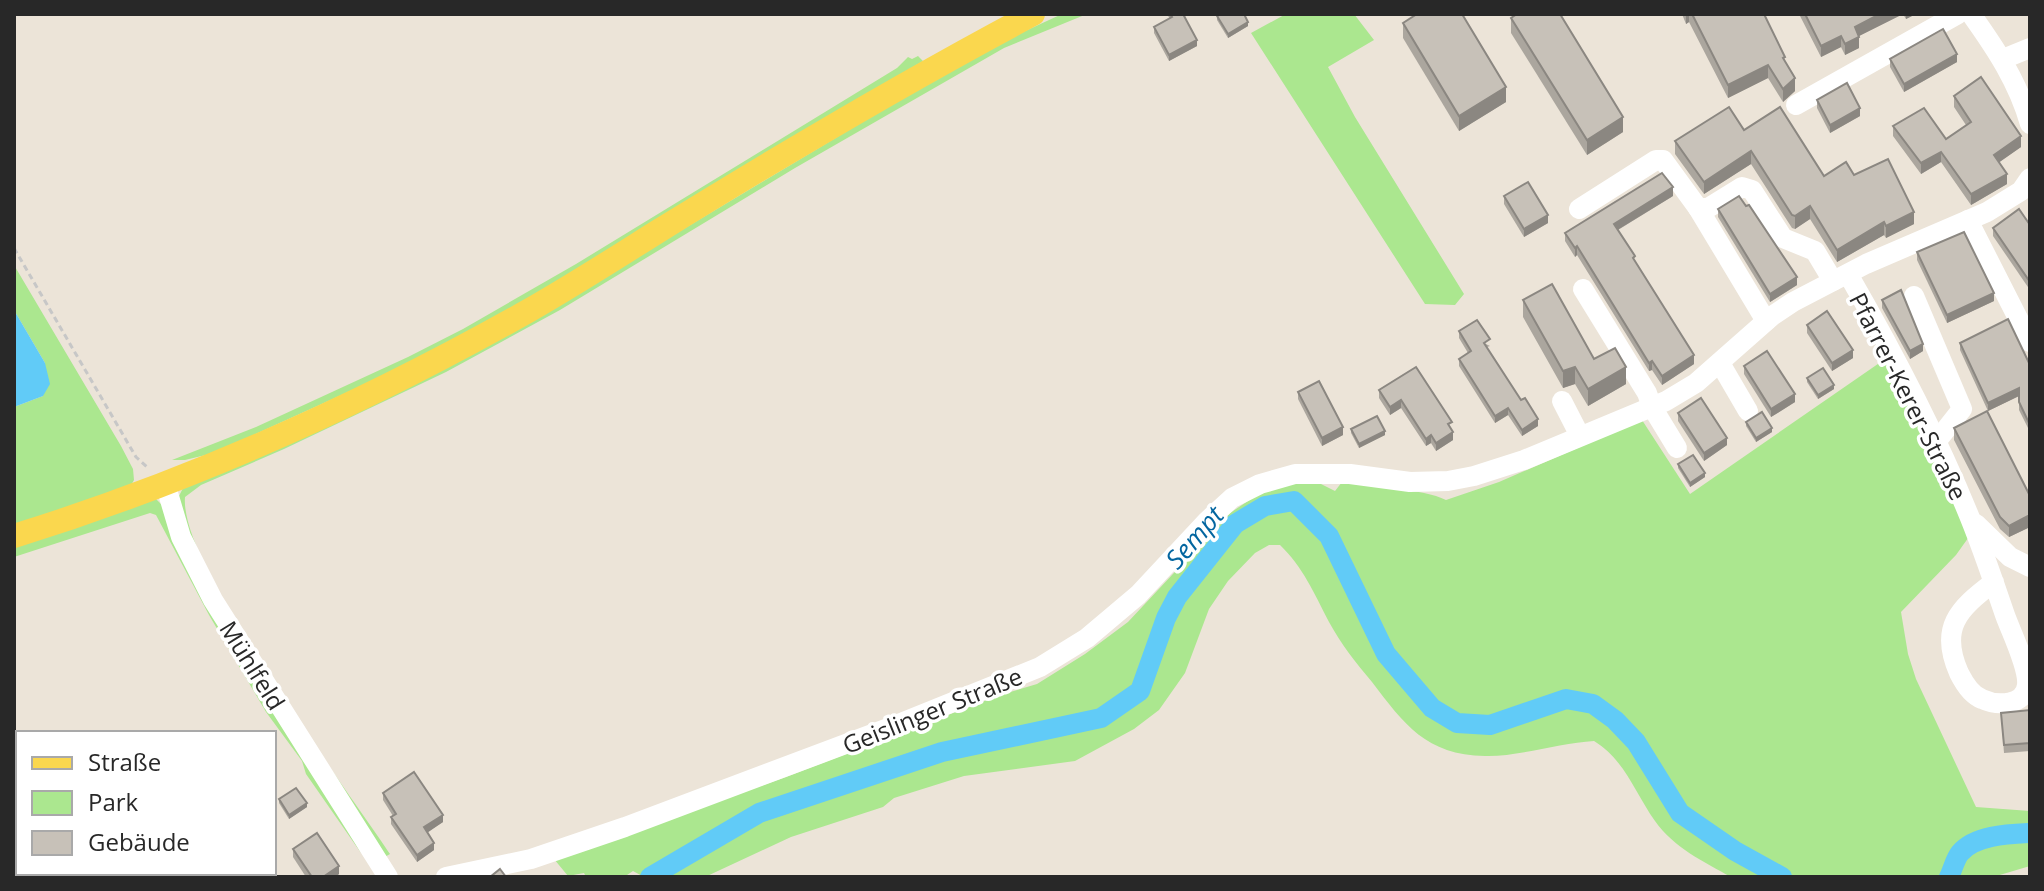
<svg xmlns="http://www.w3.org/2000/svg" width="2044" height="891" font-family="'Open Sans',sans-serif">
  <style>
    .green { fill: #abe78f }
    .water { fill: #61cbf7 }
    .lines { fill: none; stroke-linecap: round; stroke-linejoin: round }
    .canal { stroke: #61cbf7; stroke-width: 20 }
    .path { stroke: #c7c7c7; stroke-width: 3; stroke-dasharray: 6 4; stroke-linecap: butt }
    .minor { stroke: #fff; stroke-width: 20 }
    .major { stroke: #fad74e; stroke-width: 24 }
    .wall { fill: #aba69e }
    .shaded-wall { fill: #8b8781 }
    .building { fill: #c7c1b8; stroke: #8b8781; stroke-width: 2 }
    .labels { text-anchor: middle; dominant-baseline: central; stroke-width: 7; stroke-linejoin: round; paint-order: stroke }
    .street-label { font-size: 24px; fill: #282828; stroke: #fff }
    .water-label { font-size: 26px; font-style: italic; fill: #0366a0; stroke: #fff }
  </style>
  <rect width="100%" height="100%" fill="#ece4d8"/>
  <g class="green">
    <path d="M1062,14H1087L1004,48L795,168L560,310L446,372L284,449L201,485L185,497C179,566 346,788 390,854L383,858L286,712L228,618L212,590L178,515L176,502L183,488L300,437L462,359L570,297L954,67L988,48Z"/>
    <polygon points="1286,14 1354,14 1374,40 1328,67 1355,117 1464,294 1455,305 1425,304 1251,33"/>
    <polygon points="918,56 923,61 538,295 390,373 214,453 185,460 172,460 256,427 408,357 463,329 576,264 897,68 908,57 912,59"/>
    <polygon points="14,265 121,446 133,469 134,480 130,487 14,526 14,407 43,396 45,363 14,310"/>
    <path d="M1888,357L1971,534L1956,555L1901,612L1908,654L1916,679L1976,807L2030,811V866L1993,877H1731C1704,862 1673,847 1655,821C1635,793 1625,760 1594,741C1560,743 1517,757 1485,756C1426,755 1404,724 1372,682C1356,663 1341,644 1329,622C1314,593 1303,567 1280,545H1269L1255,553L1228,581L1209,609L1185,673L1159,710L1134,729L1075,761L964,776L894,798L883,807L791,837L705,877H644L633,871L624,877H586L584,873L568,876L554,859L786,777L1000,695L1037,684L1085,654L1128,622L1230,513L1257,495L1290,480L1319,483L1335,491L1342,482C1371,488 1423,488 1446,500L1499,482L1642,420L1690,494Z"/>
    <polygon points="154,497 162,505 361,853 306,774 302,761 266,712 209,615 156,515 150,513 14,557 14,546"/>
  </g>
  <polygon class="water" points="14,310 45,363 50,384 43,396 14,407"/>
  <g class="lines">
    <g class="canal">
      <polyline points="650,877 759,813 942,752 1101,718 1140,691 1166,618 1177,597 1235,524 1265,506 1294,501 1329,536 1386,654 1432,708 1457,723 1490,725 1566,699 1593,704 1615,720 1636,742 1680,813 1735,851 1782,877"/>
      <path d="M1949,877C1953,869 1955,859 1960,853C1975,835 2009,834 2030,833"/>
    </g>
    <polyline class="path" points="14,248 136,457 147,467"/>
    <g class="minor">
      <path d="M1971,14C1996,49 2018,82 2030,124"/>
      <polyline points="2003,59 2030,48"/>
      <polyline points="1796,105 1958,14"/>
      <polyline points="1698,208 1766,321"/>
      <polyline points="1579,209 1656,160 1663,160 1698,208 1708,208 1742,187 1752,190 1783,238 1815,251 1833,281"/>
      <polyline points="1968,220 2030,342"/>
      <path d="M1848,274C1893,352 1936,434 1970,518C1983,550 1994,583 2005,615C2011,632 2029,668 2027,685C2025,706 1997,706 1982,699C1971,695 1964,683 1959,673C1939,628 1958,609 1994,582"/>
      <polyline points="1583,289 1647,393 1652,407 1677,448"/>
      <polyline points="1914,296 1962,409 1936,442"/>
      <polyline points="1720,363 1748,411"/>
      <polyline points="1562,401 1580,436"/>
      <polyline points="165,483 181,537 213,600 388,877"/>
      <polyline points="1976,524 2010,557 2030,567"/>
      <polyline points="446,877 531,859 625,827 896,725 1040,667 1087,638 1138,595 1207,521 1232,498 1260,484 1295,474 1350,474 1410,482 1448,481 1474,476 1524,460 1666,401 1696,383 1772,316 1793,302 1866,264 1987,212 2021,191 2030,178"/>
    </g>
    <path class="major" d="M14,536C192,481 365,403 528,311C572,286 614,259 657,232C780,156 905,82 1033,14"/>
  </g>
  <g class="wall">
    <polygon points="1167,14 1190,14 1184,17 1197,46 1169,61 1154,33 1154,27 1170,19"/>
    <polygon points="1682,14 1764,14 1785,62 1795,91 1783,102 1768,78 1728,98 1689,22 1686,24"/>
    <polygon points="1799,14 1916,14 1906,19 1903,14 1859,36 1859,48 1845,55 1841,47 1821,57"/>
    <polygon points="1217,16 1248,26 1228,38 1217,20"/>
    <polygon points="1511,18 1623,132 1587,155 1511,33"/>
    <polygon points="1403,23 1506,102 1459,131 1403,38"/>
    <polygon points="1890,59 1957,62 1904,92 1890,67"/>
    <polygon points="1954,96 2021,147 1999,162 2007,184 1971,205 1941,162 1921,174 1893,136 1893,126 1946,139 1966,125 1954,107"/>
    <polygon points="1817,100 1860,116 1830,133 1817,108"/>
    <polygon points="1744,130 1824,176 1854,175 1914,224 1886,238 1884,235 1837,262 1810,219 1795,229 1792,228 1751,164 1704,194 1675,154 1675,141"/>
    <polygon points="1504,196 1548,223 1524,237 1504,204"/>
    <polygon points="1673,196 1618,230 1635,262 1694,364 1662,385 1652,370 1649,371 1577,255 1575,257 1565,241 1565,233"/>
    <polygon points="1746,206 1797,285 1770,302 1718,217 1718,209"/>
    <polygon points="2030,225 2030,290 1993,236 1993,228"/>
    <polygon points="1917,252 1994,301 1947,323 1917,260"/>
    <polygon points="1523,300 1594,359 1626,384 1588,406 1575,384 1563,388 1523,317"/>
    <polygon points="1882,300 1923,351 1910,359 1882,308"/>
    <polygon points="1807,325 1853,358 1832,371 1807,333"/>
    <polygon points="1459,331 1490,346 1487,347 1538,426 1522,436 1508,415 1495,423 1459,366 1459,359 1468,353 1459,338"/>
    <polygon points="1960,343 2030,365 2029,430 2019,410 2019,396 1988,411 1960,350"/>
    <polygon points="1744,366 1795,402 1771,417 1744,374"/>
    <polygon points="1416,367 1451,430 1453,440 1436,451 1431,443 1426,446 1401,408 1390,415 1379,398 1379,390"/>
    <polygon points="1807,378 1834,389 1818,399 1807,382"/>
    <polygon points="1298,392 1343,435 1322,446 1298,399"/>
    <polygon points="1678,413 1727,445 1704,461 1678,421"/>
    <polygon points="1746,422 1772,432 1756,442 1746,426"/>
    <polygon points="1954,428 2029,494 2030,494 2030,527 2009,537 2000,529 1954,440"/>
    <polygon points="1351,429 1385,435 1359,448 1351,433"/>
    <polygon points="1678,464 1705,477 1690,487 1678,468"/>
    <polygon points="2030,710 2030,751 2004,753 2001,713"/>
    <polygon points="383,793 443,822 427,832 434,850 417,862 391,824 391,817 393,816 383,800"/>
    <polygon points="279,799 307,807 289,819 279,803"/>
    <polygon points="293,849 339,874 335,877 306,877 293,857"/>
  </g>
  <g class="shaded-wall">
    <polygon points="1686,14 1689,14 1689,22 1686,24"/>
    <polygon points="1880,14 1903,14 1855,38 1855,27"/>
    <polygon points="1906,14 1916,14 1906,19"/>
    <polygon points="1248,22 1248,26 1228,38 1228,34"/>
    <polygon points="1841,36 1841,47 1821,57 1821,46"/>
    <polygon points="1859,37 1859,48 1845,55 1845,44"/>
    <polygon points="1197,40 1197,46 1169,61 1169,55"/>
    <polygon points="1957,54 1957,62 1904,92 1904,84"/>
    <polygon points="1768,65 1768,78 1728,98 1728,85"/>
    <polygon points="1795,78 1795,91 1783,102 1783,89"/>
    <polygon points="1506,87 1506,102 1459,131 1459,116"/>
    <polygon points="1860,108 1860,116 1830,133 1830,125"/>
    <polygon points="1623,117 1623,132 1587,155 1587,140"/>
    <polygon points="2021,136 2021,147 1994,166 1994,155"/>
    <polygon points="1751,151 1751,164 1704,194 1704,182"/>
    <polygon points="1941,152 1941,162 1921,174 1921,163"/>
    <polygon points="2007,174 2007,184 1971,205 1971,194"/>
    <polygon points="1673,187 1673,196 1614,232 1614,224"/>
    <polygon points="1810,206 1810,219 1795,229 1795,216"/>
    <polygon points="1914,212 1914,224 1886,238 1886,226"/>
    <polygon points="1548,215 1548,223 1524,237 1524,229"/>
    <polygon points="1884,222 1884,235 1837,262 1837,250"/>
    <polygon points="1577,246 1577,255 1575,257 1575,248"/>
    <polygon points="1797,277 1797,285 1770,302 1770,294"/>
    <polygon points="1994,293 1994,301 1947,323 1947,315"/>
    <polygon points="1923,344 1923,351 1910,359 1910,351"/>
    <polygon points="1853,350 1853,358 1832,371 1832,363"/>
    <polygon points="1694,355 1694,364 1662,385 1662,376"/>
    <polygon points="1652,361 1652,370 1649,371 1649,363"/>
    <polygon points="1575,367 1575,384 1563,388 1563,371"/>
    <polygon points="1626,367 1626,384 1588,406 1588,389"/>
    <polygon points="1834,385 1834,389 1818,399 1818,395"/>
    <polygon points="2019,388 2019,396 1988,411 1988,403"/>
    <polygon points="1795,394 1795,402 1771,417 1771,409"/>
    <polygon points="1401,400 1401,408 1390,415 1390,407"/>
    <polygon points="1508,408 1508,415 1495,423 1495,416"/>
    <polygon points="1538,419 1538,426 1522,436 1522,430"/>
    <polygon points="1343,427 1343,435 1322,446 1322,438"/>
    <polygon points="1772,428 1772,432 1756,442 1756,438"/>
    <polygon points="1385,431 1385,435 1359,448 1359,444"/>
    <polygon points="1453,432 1453,440 1436,451 1436,443"/>
    <polygon points="1431,435 1431,443 1426,446 1426,439"/>
    <polygon points="1727,438 1727,445 1704,461 1704,453"/>
    <polygon points="1705,473 1705,477 1690,487 1690,483"/>
    <polygon points="2030,515 2030,527 2009,537 2009,526"/>
    <polygon points="307,803 307,807 289,819 289,815"/>
    <polygon points="443,815 443,822 424,835 424,827"/>
    <polygon points="434,843 434,850 417,862 417,855"/>
    <polygon points="339,866 339,874 335,877 323,877"/>
  </g>
  <g class="building">
    <polygon points="1170,14 1183,14 1197,40 1169,55 1154,27 1172,17"/>
    <polygon points="1221,14 1244,14 1248,22 1228,34 1217,16"/>
    <polygon points="1417,14 1462,14 1506,87 1459,116 1403,23"/>
    <polygon points="1517,14 1560,14 1623,117 1587,140 1511,18"/>
    <polygon points="1692,14 1764,14 1785,57 1783,58 1795,78 1783,89 1768,65 1728,85"/>
    <polygon points="1805,14 1880,14 1855,27 1859,37 1845,44 1841,36 1821,46"/>
    <polygon points="1943,29 1957,54 1904,84 1890,59"/>
    <polygon points="1981,77 2021,136 1994,155 2007,174 1971,194 1941,152 1921,163 1893,126 1924,108 1946,139 1971,122 1954,96"/>
    <polygon points="1847,83 1860,108 1830,125 1817,100"/>
    <polygon points="1729,107 1744,130 1780,107 1824,176 1846,162 1854,175 1888,159 1914,212 1886,226 1884,222 1837,250 1810,206 1795,216 1792,215 1751,151 1704,182 1675,141"/>
    <polygon points="1662,173 1673,187 1614,224 1635,256 1633,258 1694,355 1662,376 1652,361 1649,363 1577,246 1575,248 1565,233"/>
    <polygon points="1528,182 1548,215 1524,229 1504,196"/>
    <polygon points="1739,196 1746,206 1749,205 1797,277 1770,294 1718,209"/>
    <polygon points="2019,209 2030,225 2030,282 1993,228"/>
    <polygon points="1964,232 1994,293 1947,315 1917,252"/>
    <polygon points="1552,284 1594,359 1615,348 1626,367 1588,389 1575,367 1563,371 1523,300"/>
    <polygon points="1901,290 1923,344 1910,351 1882,300"/>
    <polygon points="1827,311 1853,350 1832,363 1807,325"/>
    <polygon points="2008,319 2030,365 2029,423 2019,402 2019,388 1988,403 1960,343"/>
    <polygon points="1477,320 1490,339 1484,343 1521,400 1525,398 1538,419 1522,430 1508,408 1495,416 1459,359 1471,351 1459,331"/>
    <polygon points="1767,351 1795,394 1771,409 1744,366"/>
    <polygon points="1416,367 1452,422 1448,424 1453,432 1436,443 1431,435 1426,439 1401,400 1390,407 1379,390"/>
    <polygon points="1823,368 1834,385 1818,395 1807,378"/>
    <polygon points="1319,381 1343,427 1322,438 1298,392"/>
    <polygon points="1701,398 1727,438 1704,453 1678,413"/>
    <polygon points="1987,411 2029,494 2030,494 2030,515 2009,526 2000,517 1954,428"/>
    <polygon points="1762,412 1772,428 1756,438 1746,422"/>
    <polygon points="1377,416 1385,431 1359,444 1351,429"/>
    <polygon points="1693,455 1705,473 1690,483 1678,464"/>
    <polygon points="2030,710 2030,743 2004,745 2001,713"/>
    <polygon points="414,772 443,815 424,827 434,843 417,855 391,817 396,814 383,793"/>
    <polygon points="296,788 307,803 289,815 279,799"/>
    <polygon points="317,833 339,866 323,877 312,877 293,849"/>
    <polygon points="500,869 506,877 490,877"/>
  </g>
  <g class="labels">
    <g class="street-label">
      <text transform="translate(1909 396) rotate(63)">Pfarrer-Kerer-Straße</text>
      <text transform="translate(253 665) rotate(58)">Mühlfeld</text>
      <text transform="translate(932 710) rotate(-22)">Geislinger Straße</text>
    </g>
    <g class="water-label">
      <text transform="translate(1194 537) rotate(-49)">Sempt</text>
    </g>
  </g>
  <rect width="2044" height="891" fill="none" stroke="#282828" stroke-width="32"/>
  <rect x="16" y="731" width="260" height="144" fill="#ffffff" stroke="#a9a9a9" stroke-width="2"/>
  <rect x="32" y="757" width="40" height="12" fill="#fad74e" stroke="#a9a9a9" stroke-width="2"/>
  <text x="88" y="771" font-size="24" fill="#282828">Straße</text>
  <rect x="32" y="791" width="40" height="24" fill="#abe78f" stroke="#a9a9a9" stroke-width="2"/>
  <text x="88" y="811" font-size="24" fill="#282828">Park</text>
  <rect x="32" y="831" width="40" height="24" fill="#c7c1b8" stroke="#a9a9a9" stroke-width="2"/>
  <text x="88" y="851" font-size="24" fill="#282828">Gebäude</text>
</svg>
